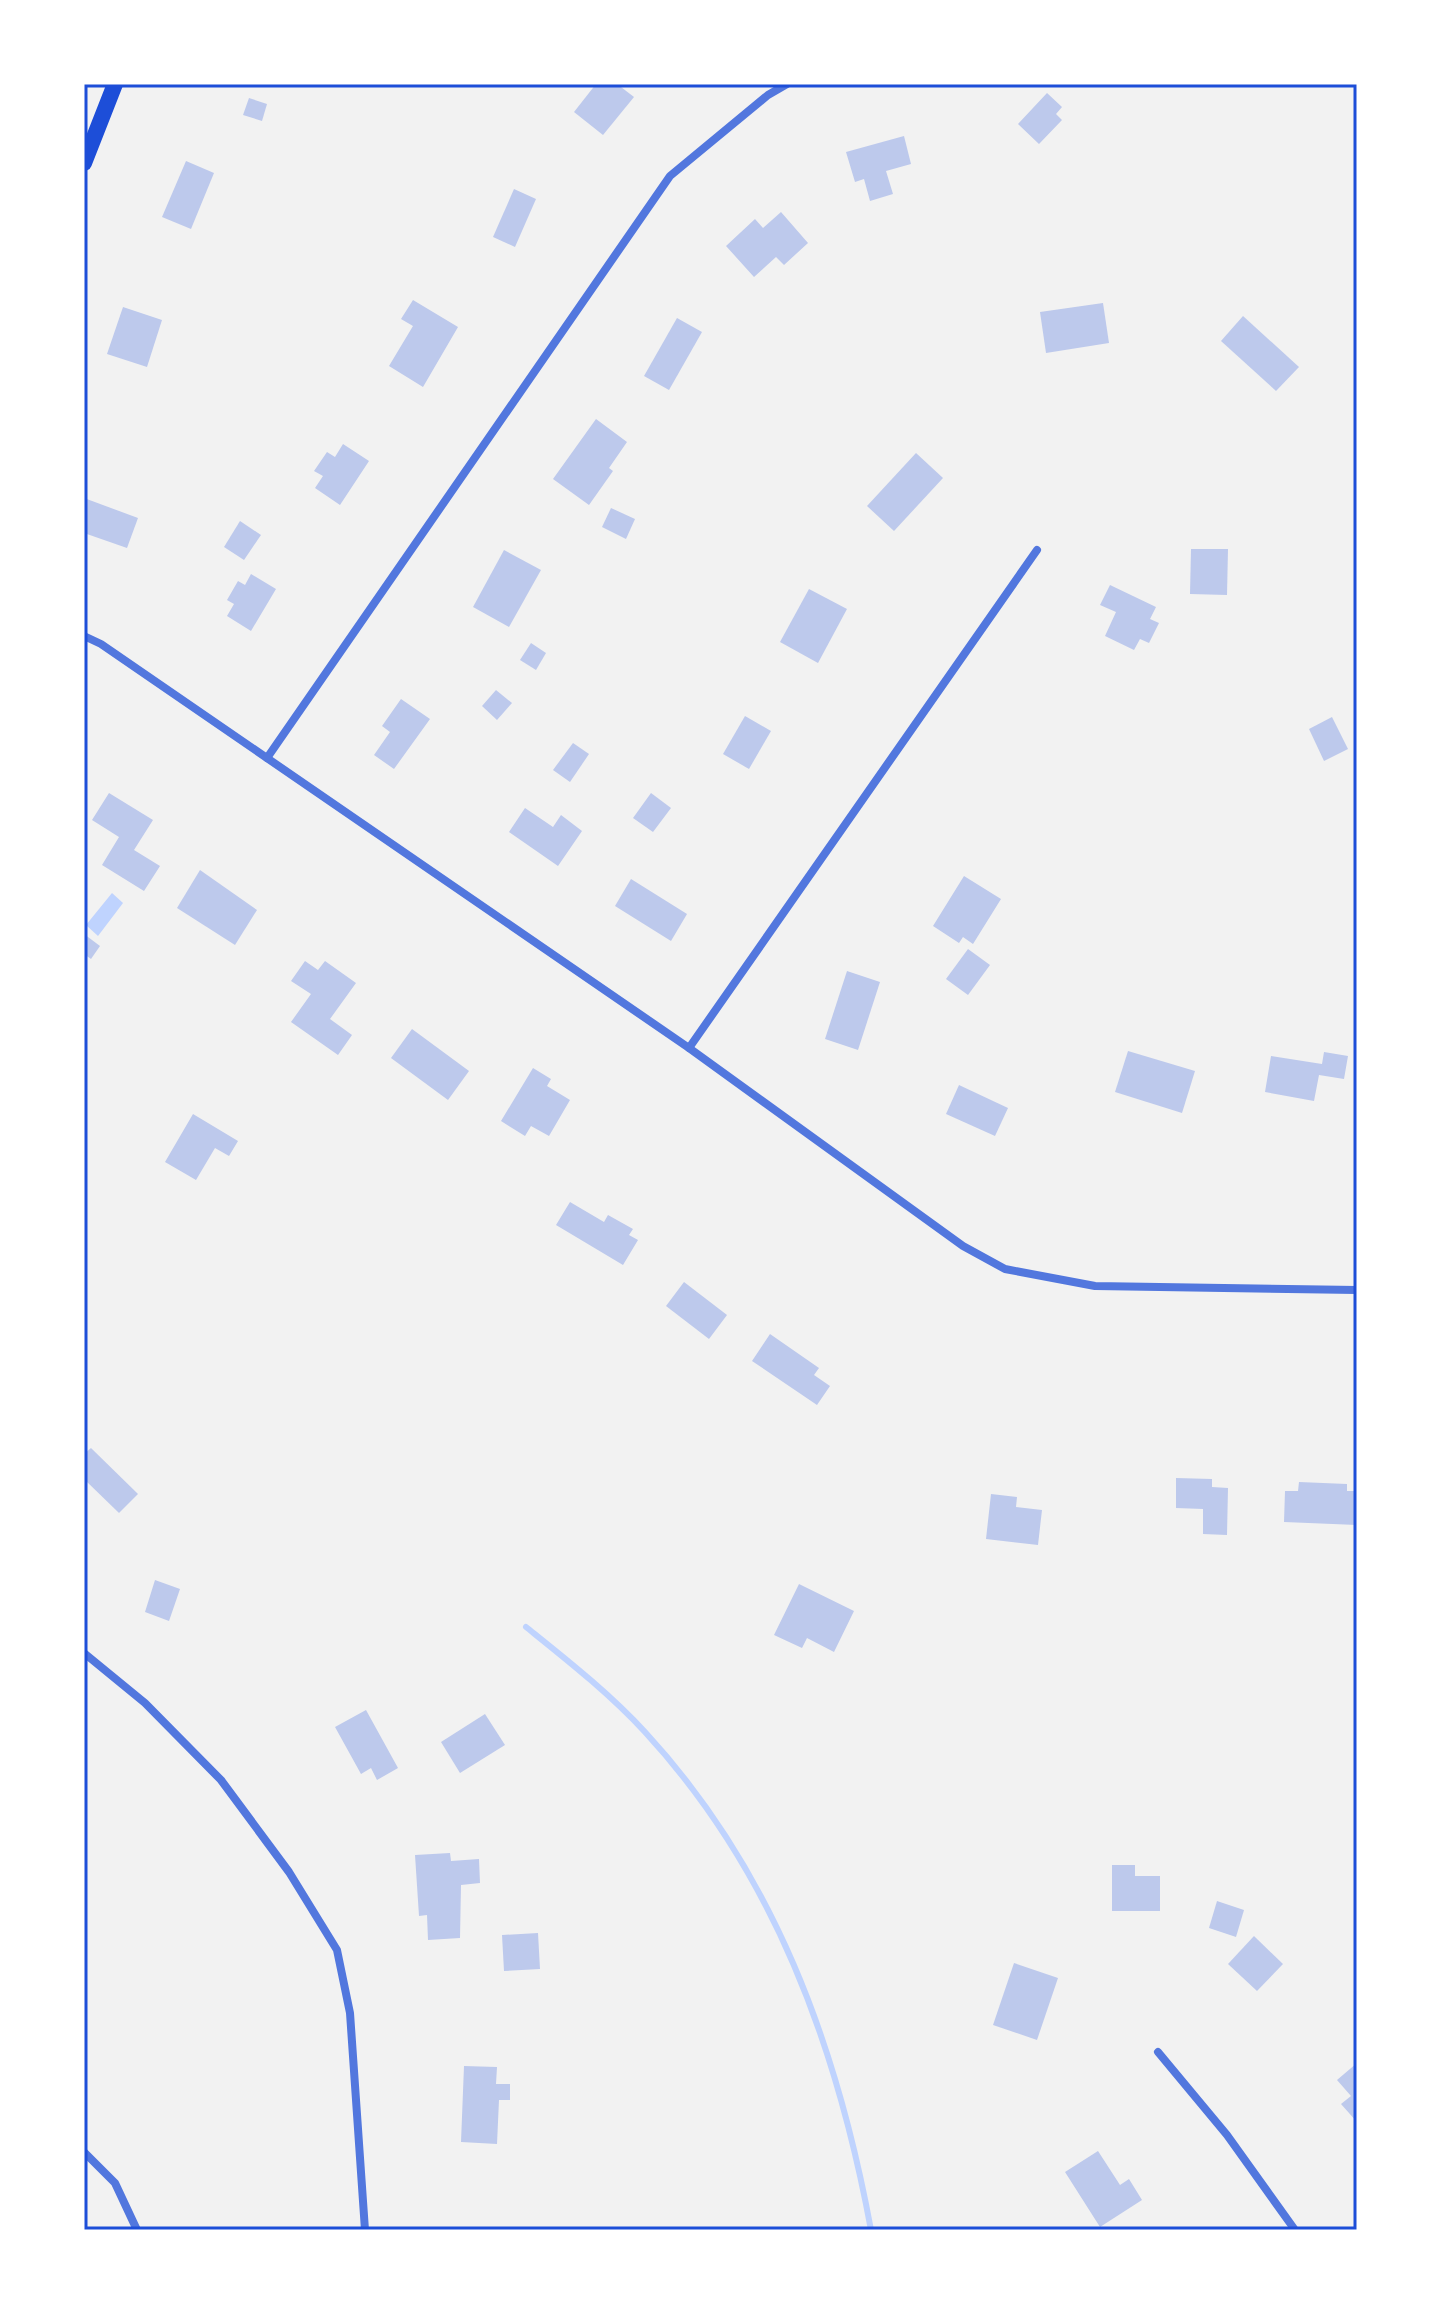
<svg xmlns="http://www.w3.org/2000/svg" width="1441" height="2314" font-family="Signika,sans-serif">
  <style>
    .water { fill: #bfd3fe }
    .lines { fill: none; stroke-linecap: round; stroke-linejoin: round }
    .stream { stroke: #bfd3fe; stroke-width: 6 }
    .building { fill: #bdc9ec }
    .minor { stroke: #5277de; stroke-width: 8 }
    .secondary { stroke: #1d4ed8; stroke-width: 16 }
    .neatline { fill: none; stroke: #1d4ed8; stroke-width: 3 }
  </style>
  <rect width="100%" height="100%" fill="#f2f2f2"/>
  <polygon class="water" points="112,893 123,903 98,936 86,925"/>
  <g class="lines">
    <path class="stream" d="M526,1627C567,1660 609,1693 645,1732C774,1872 837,2046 871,2230"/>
  </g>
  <g class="building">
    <polygon points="596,84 617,84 634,97 603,135 574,112"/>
    <polygon points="1047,93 1062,107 1056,114 1062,120 1039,144 1018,124"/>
    <polygon points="249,98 267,104 262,121 243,115"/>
    <polygon points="904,136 911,164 886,171 893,194 870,201 864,179 855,182 846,152"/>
    <polygon points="186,161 214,173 191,229 162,217"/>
    <polygon points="514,189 536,199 515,247 493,237"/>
    <polygon points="781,212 808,243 784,265 776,257 754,277 726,246 755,219 763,228"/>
    <polygon points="413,300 458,327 423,387 389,366 413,326 401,319"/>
    <polygon points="1103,303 1109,343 1046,353 1040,312"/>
    <polygon points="123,307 162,320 147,367 107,354"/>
    <polygon points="1243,316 1299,367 1276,391 1221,341"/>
    <polygon points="677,318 702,332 669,390 644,376"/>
    <polygon points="596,419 627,442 609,468 613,471 589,505 553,479"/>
    <polygon points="343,444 369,461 340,505 315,488 323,476 314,471 327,452 335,457"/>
    <polygon points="916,453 943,478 894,531 867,506"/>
    <polygon points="84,498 138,518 127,548 84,533"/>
    <polygon points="611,508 635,519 626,539 602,527"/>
    <polygon points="240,521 261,535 244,560 224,547"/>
    <polygon points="1191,549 1228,549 1227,595 1190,594"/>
    <polygon points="504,550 541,570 509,627 473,607"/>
    <polygon points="251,574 276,589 251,631 227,616 234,604 227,600 238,581 245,585"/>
    <polygon points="1110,585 1156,607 1150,619 1159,623 1149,643 1140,639 1134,650 1105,636 1116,612 1100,605"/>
    <polygon points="809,589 847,609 818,663 780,642"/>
    <polygon points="531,643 546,653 536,670 520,660"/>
    <polygon points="496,690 512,703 497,720 482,706"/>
    <polygon points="401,699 430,719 394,769 374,755 390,732 382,726"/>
    <polygon points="745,716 771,731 749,769 723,754"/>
    <polygon points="1332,717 1348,749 1324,761 1309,729"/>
    <polygon points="573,743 589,754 570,782 553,770"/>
    <polygon points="109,793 153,820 134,850 160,866 144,891 102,865 119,837 92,820"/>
    <polygon points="651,793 671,808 653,832 633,818"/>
    <polygon points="525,808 553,827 561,815 582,831 558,866 509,832"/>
    <polygon points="200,870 257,910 235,945 177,908"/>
    <polygon points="964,876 1001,899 973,944 963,937 959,943 933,926"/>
    <polygon points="631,879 687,914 671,941 615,906"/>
    <polygon points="84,934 100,946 91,959 84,954"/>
    <polygon points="968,949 990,965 968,995 946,979"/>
    <polygon points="305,961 318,970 325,961 356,983 330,1019 352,1035 338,1055 291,1022 311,994 291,981"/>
    <polygon points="847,971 880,982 858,1050 825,1039"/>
    <polygon points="412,1029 469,1071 448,1100 391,1058"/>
    <polygon points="1128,1051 1195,1071 1182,1113 1115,1092"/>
    <polygon points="1324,1052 1348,1056 1344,1079 1319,1075 1314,1101 1265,1092 1271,1056 1322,1064"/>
    <polygon points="533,1068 551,1079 547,1086 570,1100 549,1136 531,1126 525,1136 501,1121"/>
    <polygon points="959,1085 1008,1108 995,1136 946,1114"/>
    <polygon points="193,1114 238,1141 229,1156 215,1148 196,1180 165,1162"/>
    <polygon points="570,1202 604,1222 608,1215 633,1229 629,1235 638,1240 623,1265 556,1225"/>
    <polygon points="684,1282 727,1315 709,1339 666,1306"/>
    <polygon points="770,1334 819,1368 814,1375 830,1386 817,1405 752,1361"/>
    <polygon points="91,1448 138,1494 119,1513 84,1479 84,1454"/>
    <polygon points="1176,1478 1212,1479 1212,1487 1228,1488 1227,1535 1203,1534 1203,1509 1176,1508"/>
    <polygon points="1299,1482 1347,1484 1347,1491 1357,1491 1357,1525 1284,1522 1285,1491 1298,1491"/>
    <polygon points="991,1494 1017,1497 1016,1507 1042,1510 1038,1545 986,1539"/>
    <polygon points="155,1580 180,1589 169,1621 145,1612"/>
    <polygon points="799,1584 854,1611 834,1652 807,1638 802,1648 774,1635"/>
    <polygon points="366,1710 398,1768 377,1780 371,1768 361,1774 335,1727"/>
    <polygon points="485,1714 505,1745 460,1773 441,1742"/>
    <polygon points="450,1853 451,1861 479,1859 480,1883 461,1885 460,1938 428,1940 427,1915 419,1916 415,1855"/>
    <polygon points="1112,1865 1135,1865 1135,1876 1160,1876 1160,1911 1112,1911"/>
    <polygon points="1217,1901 1244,1910 1236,1937 1209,1928"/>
    <polygon points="538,1933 540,1969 504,1971 502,1935"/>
    <polygon points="1254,1936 1283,1964 1257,1991 1228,1964"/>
    <polygon points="1014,1963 1058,1978 1037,2040 993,2025"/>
    <polygon points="1357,2063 1357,2122 1341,2104 1351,2096 1337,2080"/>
    <polygon points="464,2066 497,2067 496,2084 510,2084 510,2100 499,2100 497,2144 461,2142"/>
    <polygon points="1098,2151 1120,2185 1129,2179 1142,2200 1100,2227 1065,2172"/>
  </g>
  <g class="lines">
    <g class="minor">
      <polyline points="84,636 101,644 689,1048 963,1246 1005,1269 1095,1286 1357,1290"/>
      <polyline points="267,758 670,176 768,95 787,84"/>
      <polyline points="689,1048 1037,550"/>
      <polyline points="84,1653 145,1703 221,1780 289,1872 337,1950 350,2013 365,2230"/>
      <polyline points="1158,2052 1227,2135 1295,2230"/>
      <polyline points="84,2152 115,2183 137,2230"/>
    </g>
    <polyline class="secondary" points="84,163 115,84"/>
  </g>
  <rect width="1441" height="2314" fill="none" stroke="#ffffff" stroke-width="172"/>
  <rect x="86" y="86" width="1269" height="2142" class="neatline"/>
</svg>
